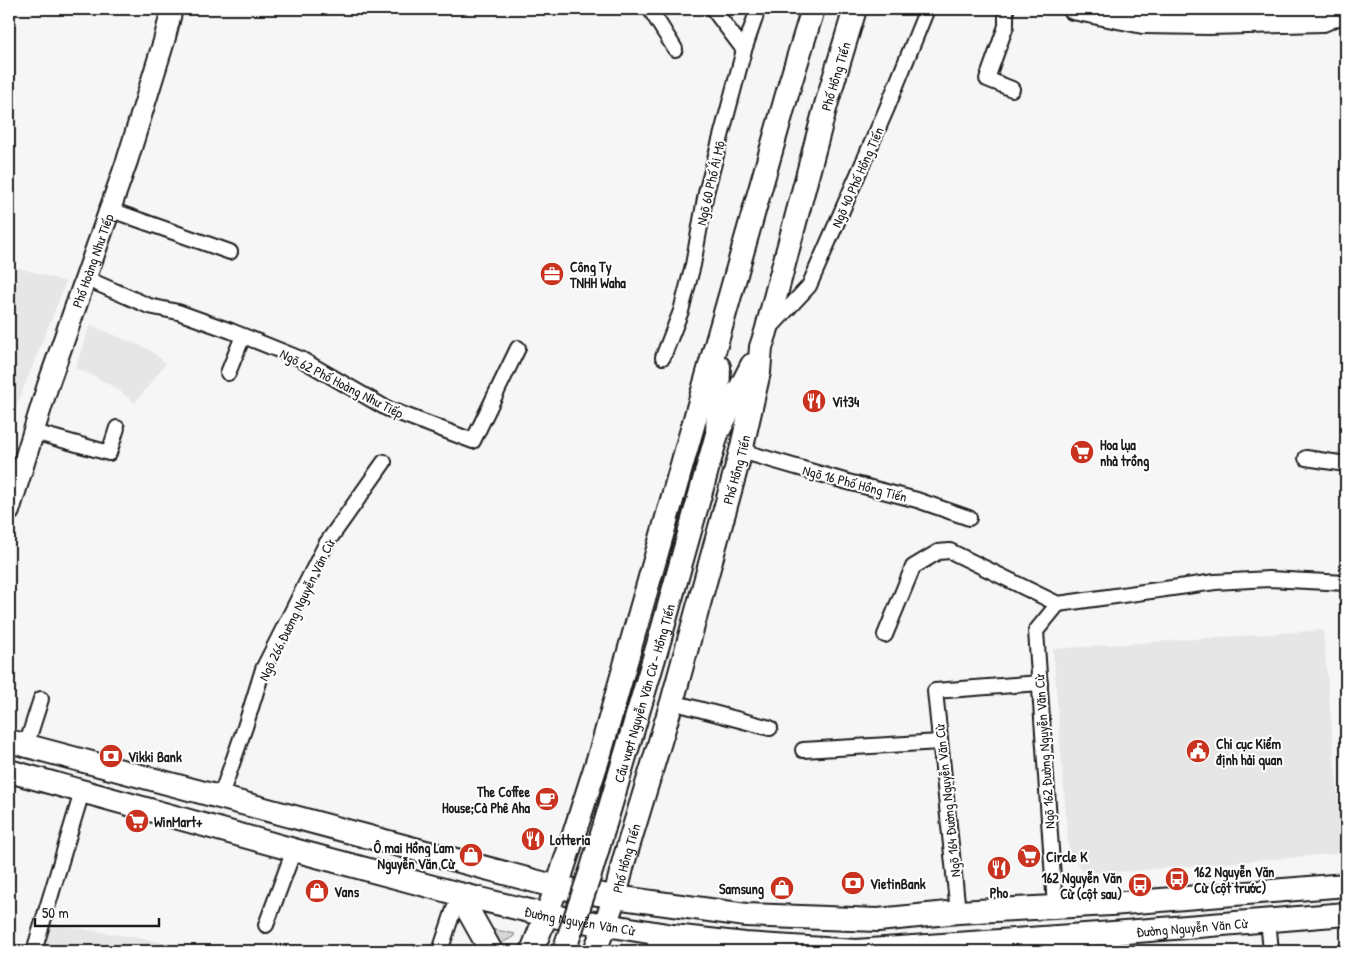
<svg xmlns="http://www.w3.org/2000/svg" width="1355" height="960" font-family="'Patrick Hand',sans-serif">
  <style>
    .built { fill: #e6e6e6 }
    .green { fill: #d6d6d6; stroke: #797979 }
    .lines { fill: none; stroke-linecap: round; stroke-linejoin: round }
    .street-casing { stroke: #1c1c1c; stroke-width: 18 }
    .secondary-casing { stroke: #1c1c1c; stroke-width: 24 }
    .primary-casing { stroke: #1c1c1c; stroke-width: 26 }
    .street { stroke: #fff; stroke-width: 14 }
    .secondary { stroke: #fff; stroke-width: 20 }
    .primary { stroke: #fff; stroke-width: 22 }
    .primary-bridge-casing { stroke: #1c1c1c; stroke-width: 26; stroke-linecap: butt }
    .primary-bridge { stroke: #fff; stroke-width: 22 }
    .labels { text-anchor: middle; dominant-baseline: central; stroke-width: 4; stroke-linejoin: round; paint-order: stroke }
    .street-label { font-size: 14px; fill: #1c1c1c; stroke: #fff }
    .poi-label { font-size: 14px; font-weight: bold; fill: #1c1c1c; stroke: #fff; text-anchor: start }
  </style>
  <rect width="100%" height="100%" fill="#f6f6f6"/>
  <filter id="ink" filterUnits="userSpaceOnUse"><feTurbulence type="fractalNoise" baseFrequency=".02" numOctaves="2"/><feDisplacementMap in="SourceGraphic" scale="10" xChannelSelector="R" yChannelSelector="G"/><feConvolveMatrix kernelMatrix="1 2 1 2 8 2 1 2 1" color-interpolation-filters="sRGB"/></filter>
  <g filter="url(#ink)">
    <g class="built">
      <polygon points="9,265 66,282 9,425"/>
      <polygon points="90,325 148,349 166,363 135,403 116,388 92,375 75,368"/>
      <polygon points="1323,630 1343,853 1107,873 1085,872 1069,855 1053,649"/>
      <polygon points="36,921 216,951 29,951"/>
    </g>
    <polygon class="green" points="491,929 492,929 515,934 513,937 498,945"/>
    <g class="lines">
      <g class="street-casing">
        <g id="street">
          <polyline points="650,9 675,49"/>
          <polyline points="713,9 744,50"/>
          <polyline points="1006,9 1006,26 987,79 1012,89"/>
          <polyline points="1143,23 1153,9"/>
          <polyline points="111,210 230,252"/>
          <polyline points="87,279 149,306 178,312 231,331 301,359 386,408 473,441 518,348"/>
          <polyline points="770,328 809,286 887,108 927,9"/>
          <polyline points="663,357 681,311 693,265 706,193 744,50 755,18 757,9"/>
          <polyline points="228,373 243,336"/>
          <polyline points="34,432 109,453 117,428"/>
          <polyline points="741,451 848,482 917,500 969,518"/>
          <polyline points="1306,458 1346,464"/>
          <polyline points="885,635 913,567 938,552 950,551 1058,604 1215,582 1269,579 1346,583"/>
          <polyline points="672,702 770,728"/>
          <polyline points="26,746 41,699"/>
          <polyline points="803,750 940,742"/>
          <polyline points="220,798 245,727 263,669 326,544 384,462"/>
          <polyline points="1055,907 1036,631 1058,604"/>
          <polyline points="958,912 935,691 1040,683"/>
          <polyline points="1268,920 1271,951"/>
          <polyline points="266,925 294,850"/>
          <polyline points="1113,933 1115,951"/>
          <polyline points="34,951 82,792"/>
          <polyline points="440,951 459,894"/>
        </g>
      </g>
      <g class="secondary-casing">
        <g id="secondary">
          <polyline points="1073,9 1143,23 1208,24 1323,21 1346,11"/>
          <path id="s1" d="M9,511L48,385L127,161L164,41L172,9"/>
        </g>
      </g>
      <g class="primary-casing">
        <g id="primary">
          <polyline points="720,428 752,365"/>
          <polyline points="717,434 719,367"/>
          <polyline points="9,741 557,887 615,897 746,915 878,920 958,912 1111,904 1346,885"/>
          <path id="s2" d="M9,771L294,850L459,894L546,915L673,936L745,944L856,951L1113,933L1346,914"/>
          <polyline points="459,894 491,951"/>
          <polyline points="532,951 557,887 601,750 790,84 813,9"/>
          <path id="s3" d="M595,951L615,897L624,860L672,702L741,451L759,372L761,347L766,332L826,105L855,9"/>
          <polyline points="656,951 681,937"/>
        </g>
      </g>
      <use href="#street" class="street"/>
      <use href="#secondary" class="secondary"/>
      <use href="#primary" class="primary"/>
      <g class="primary-bridge-casing">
        <g id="primary-bridge">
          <path id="s4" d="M564,951L592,868L660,638L717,434"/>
        </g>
      </g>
      <use href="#primary-bridge" class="primary-bridge"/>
    </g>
  </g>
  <defs>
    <g id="office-disc" transform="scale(1.25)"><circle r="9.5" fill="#c8321e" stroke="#fff"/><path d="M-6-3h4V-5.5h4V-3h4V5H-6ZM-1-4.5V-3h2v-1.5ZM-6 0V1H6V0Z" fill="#fff"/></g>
    <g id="restaurant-disc" transform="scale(1.25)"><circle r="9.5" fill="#c8321e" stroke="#fff"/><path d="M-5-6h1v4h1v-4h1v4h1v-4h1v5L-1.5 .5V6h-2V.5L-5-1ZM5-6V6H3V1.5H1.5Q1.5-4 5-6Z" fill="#fff"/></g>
    <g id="supermarket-disc" transform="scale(1.25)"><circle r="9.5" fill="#c8321e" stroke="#fff"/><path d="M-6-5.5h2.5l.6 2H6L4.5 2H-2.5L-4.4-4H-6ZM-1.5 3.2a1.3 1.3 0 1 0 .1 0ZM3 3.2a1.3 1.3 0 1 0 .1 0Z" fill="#fff"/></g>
    <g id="civic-disc" transform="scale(1.25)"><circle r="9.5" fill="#c8321e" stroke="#fff"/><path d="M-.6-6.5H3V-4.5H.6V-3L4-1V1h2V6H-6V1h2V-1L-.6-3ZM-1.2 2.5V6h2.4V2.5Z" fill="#fff"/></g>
    <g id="bank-disc" transform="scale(1.25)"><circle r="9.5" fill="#c8321e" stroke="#fff"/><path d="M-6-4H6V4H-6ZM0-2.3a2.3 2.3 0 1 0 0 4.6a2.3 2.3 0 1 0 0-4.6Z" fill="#fff"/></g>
    <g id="cafe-disc" transform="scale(1.25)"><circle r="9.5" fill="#c8321e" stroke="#fff"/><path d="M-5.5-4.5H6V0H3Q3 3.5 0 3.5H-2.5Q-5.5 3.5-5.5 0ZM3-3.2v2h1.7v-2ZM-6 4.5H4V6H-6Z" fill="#fff"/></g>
    <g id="shop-disc" transform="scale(1.25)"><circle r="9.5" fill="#c8321e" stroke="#fff"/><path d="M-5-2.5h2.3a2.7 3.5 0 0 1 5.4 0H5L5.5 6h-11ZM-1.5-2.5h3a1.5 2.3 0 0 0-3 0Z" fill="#fff"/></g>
    <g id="bus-disc" transform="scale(1.25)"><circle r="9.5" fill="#c8321e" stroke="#fff"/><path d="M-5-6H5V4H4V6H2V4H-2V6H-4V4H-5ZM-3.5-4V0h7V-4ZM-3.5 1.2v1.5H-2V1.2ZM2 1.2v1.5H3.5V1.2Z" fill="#fff"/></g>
  </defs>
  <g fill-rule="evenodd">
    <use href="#office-disc" x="552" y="274"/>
    <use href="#restaurant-disc" x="814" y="401"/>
    <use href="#supermarket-disc" x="1082" y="452"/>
    <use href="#civic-disc" x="1198" y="751"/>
    <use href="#bank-disc" x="111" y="756"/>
    <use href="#cafe-disc" x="547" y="799"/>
    <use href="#supermarket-disc" x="137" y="821"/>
    <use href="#restaurant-disc" x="533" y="839"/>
    <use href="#shop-disc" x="471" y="855"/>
    <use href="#supermarket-disc" x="1029" y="856"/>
    <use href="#restaurant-disc" x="999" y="868"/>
    <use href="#bus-disc" x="1177" y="879"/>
    <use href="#bank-disc" x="853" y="883"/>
    <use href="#bus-disc" x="1140" y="885"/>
    <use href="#shop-disc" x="782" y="888"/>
    <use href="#shop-disc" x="317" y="891"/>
  </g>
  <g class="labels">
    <g class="street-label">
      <text stroke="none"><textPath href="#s3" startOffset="908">Phố Hồng Tiến</textPath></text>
      <text transform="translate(857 177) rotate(-66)">Ngõ 40 Phố Hồng Tiến</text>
      <text transform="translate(710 183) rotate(-77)">Ngõ 60 Phố Ái Mộ</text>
      <text stroke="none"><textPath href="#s1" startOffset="264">Phố Hoàng Như Tiếp</textPath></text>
      <text transform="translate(342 383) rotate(27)">Ngõ 62 Phố Hoàng Như Tiếp</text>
      <text stroke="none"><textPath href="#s3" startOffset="502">Phố Hồng Tiến</textPath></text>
      <text transform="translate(855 483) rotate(15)">Ngõ 16 Phố Hồng Tiến</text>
      <text transform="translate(296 610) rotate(-64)">Ngõ 266 Đường Nguyễn Văn Cừ</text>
      <text stroke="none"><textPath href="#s4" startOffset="270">Cầu vượt Nguyễn Văn Cừ – Hồng Tiến</textPath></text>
      <text transform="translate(1044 752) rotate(-94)">Ngõ 162 Đường Nguyễn Văn Cừ</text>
      <text transform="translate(947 801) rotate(-96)">Ngõ 164 Đường Nguyễn Văn Cừ</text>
      <text stroke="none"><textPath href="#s3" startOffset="98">Phố Hồng Tiến</textPath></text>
      <text stroke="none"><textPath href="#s2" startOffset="590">Đường Nguyễn Văn Cừ</textPath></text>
      <text stroke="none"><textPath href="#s2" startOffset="1205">Đường Nguyễn Văn Cừ</textPath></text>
    </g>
    <g class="poi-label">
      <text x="570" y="266">Công Ty<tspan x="570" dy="16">TNHH Waha</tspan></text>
      <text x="832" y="401">Vit34</text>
      <text x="1100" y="444">Hoa lụa<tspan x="1100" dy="16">nhà trồng</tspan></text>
      <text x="1216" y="743">Chi cục Kiểm<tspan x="1216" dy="16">định hải quan</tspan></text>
      <text x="128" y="756">Vikki Bank</text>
      <text x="530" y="791" text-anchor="end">The Coffee<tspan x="530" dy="16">House;Cà Phê Aha</tspan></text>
      <text x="154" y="821">WinMart+</text>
      <text x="550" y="839">Lotteria</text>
      <text x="454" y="847" text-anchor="end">Ô mai Hồng Lam<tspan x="454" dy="16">Nguyễn Văn Cừ</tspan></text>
      <text x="1046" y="856">Circle K</text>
      <text x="1194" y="871">162 Nguyễn Văn<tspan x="1194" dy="16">Cừ (cột trước)</tspan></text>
      <text x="1122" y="877" text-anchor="end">162 Nguyễn Văn<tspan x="1122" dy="16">Cừ (cột sau)</tspan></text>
      <text x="870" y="883">VietinBank</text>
      <text x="764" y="888" text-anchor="end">Samsung</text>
      <text x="334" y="891">Vans</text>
      <text x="999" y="892" text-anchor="middle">Pho</text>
    </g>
  </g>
  <rect width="1355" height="960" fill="none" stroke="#fff" stroke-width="30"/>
  <rect x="15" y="15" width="1325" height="930" fill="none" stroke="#1c1c1c" stroke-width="2" filter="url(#ink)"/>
  <path d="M35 918v8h124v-8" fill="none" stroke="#1c1c1c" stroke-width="2.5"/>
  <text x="42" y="918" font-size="15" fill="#1c1c1c" stroke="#ffffff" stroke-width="4" paint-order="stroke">50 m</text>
</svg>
